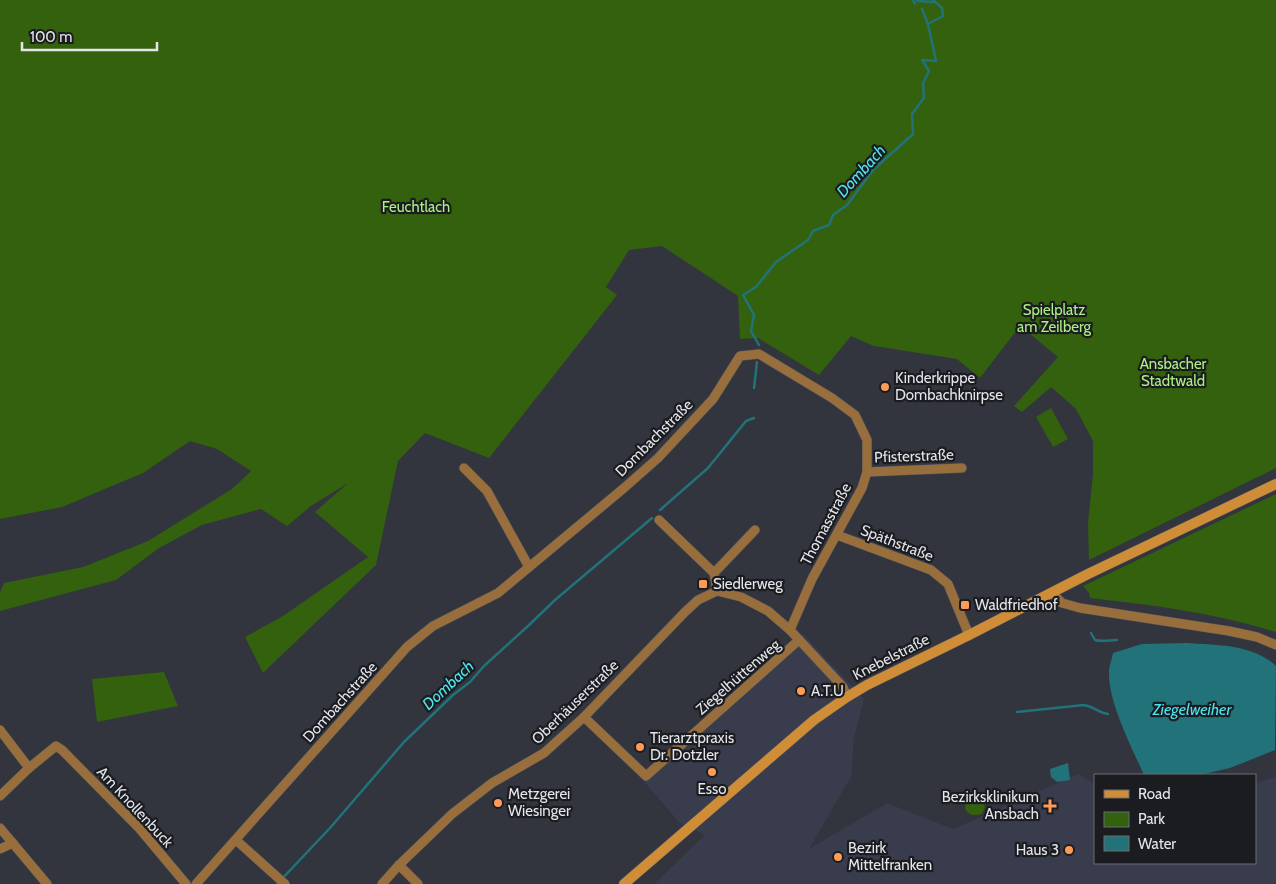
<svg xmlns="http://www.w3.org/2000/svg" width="1276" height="884" font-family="Cabin,sans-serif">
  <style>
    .built { fill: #383c4c }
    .green { fill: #33610e }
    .water { fill: #227379 }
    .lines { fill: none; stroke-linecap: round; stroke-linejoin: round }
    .stream { stroke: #227379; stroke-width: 2.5 }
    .minor-casing { stroke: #4e505a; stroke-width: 10 }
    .secondary-casing { stroke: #4e505a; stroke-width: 11 }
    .minor { stroke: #986e3d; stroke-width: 9 }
    .secondary { stroke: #cf8d38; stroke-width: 10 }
    .poi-dot { fill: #fe9b59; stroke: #1b1c20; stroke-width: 2 }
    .labels { text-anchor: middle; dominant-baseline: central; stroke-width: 4.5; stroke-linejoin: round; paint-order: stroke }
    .park-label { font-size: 15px; fill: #abf083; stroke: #1b1c20 }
    .poi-label { font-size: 15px; fill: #e3e5eb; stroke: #1b1c20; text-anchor: start }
    .street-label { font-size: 15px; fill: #e3e5eb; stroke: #1b1c20 }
    .water-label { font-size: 16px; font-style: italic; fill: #4ee5f0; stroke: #1b1c20 }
  </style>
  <rect width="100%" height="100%" fill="#32343e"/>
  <polygon class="built" points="803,634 864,699 854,738 851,777 809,849 887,803 953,829 1078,774 1095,784 1095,863 1255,863 1255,783 1276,777 1276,884 654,884 705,835 680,823 639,776"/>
  <g class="green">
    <polygon points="0,0 1276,0 1276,468 1089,560 1088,523 1093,474 1093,441 1076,409 1051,387 1022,412 1014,406 1058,357 1020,326 980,378 957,359 874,346 851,336 819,375 758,338 740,339 738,296 662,246 629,250 606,287 617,295 489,458 425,433 398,461 376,565 263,673 245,637 283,616 368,557 315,512 348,483 311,506 287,526 261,509 202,525 159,548 116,580 0,611 0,592 4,583 83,567 148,541 232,489 251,471 217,449 190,441 143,473 62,507 0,519"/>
    <polygon points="1051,408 1068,439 1053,447 1036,417"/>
    <path d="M1276,494V632C1215,613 1153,605 1090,598L1089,593L1083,586Z"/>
    <polygon points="164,672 178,706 97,722 92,679"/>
    <path d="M973,799L982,801L985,807L982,814C974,816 970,816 965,809L966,803Z"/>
  </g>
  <g class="water">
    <path d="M1186,643C1217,645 1252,644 1276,666L1275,750L1230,768L1200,775H1144C1132,748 1108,702 1109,672C1109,666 1112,659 1113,653L1142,644Z"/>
    <polygon points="1068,763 1070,780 1057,782 1051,777 1050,769"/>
  </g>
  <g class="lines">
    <g class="stream">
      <polyline points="913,0 915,4"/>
      <polyline points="917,1 933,2"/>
      <polyline points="922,9 928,24"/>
      <polyline points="759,345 751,331 754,315 743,295 756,287 776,262 808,240 813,231 829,225 833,215 847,205 873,170 913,134 912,114 924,98 923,83 929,71 922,60 936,61 928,24 943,16 942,8 933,0"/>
      <polyline points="754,388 757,362"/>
      <polyline points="660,510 708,468 746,421 754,418"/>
      <path d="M1091,633L1095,640C1102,642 1110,640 1117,640"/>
      <path d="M1017,712L1084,705C1095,707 1099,713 1108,714"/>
      <polyline points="277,884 330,828 404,742 453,695 470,682 484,666 528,626 555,600 652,518"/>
    </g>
    <g class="minor-casing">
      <g id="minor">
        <polyline points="464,468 487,491 529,567"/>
        <polyline points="867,472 962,468"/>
        <polyline points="659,520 714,573"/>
        <polyline points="837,535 931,570 948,584 969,635"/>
        <polyline points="717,591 714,573 755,530"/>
        <polyline points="1052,593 1062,603 1080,608 1229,631 1257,637 1276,645"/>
        <polyline points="584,717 646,776 799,640"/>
        <polyline points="0,730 29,768"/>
        <polyline points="0,796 29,768 56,746 62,750 139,828 186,884"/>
        <polyline points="0,828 47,884"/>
        <polyline points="236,840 285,884"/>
        <polyline points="0,849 13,843"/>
        <polyline points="399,865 418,884"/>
        <polyline points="196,884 407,647 433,626 498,593 624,488 658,458 713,399 740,356 759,354 832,398 855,415 867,440 867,472 862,488 812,579 790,630 843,687 847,697"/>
        <polyline points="382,884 399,865 452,814 492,783 544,753 584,717 685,612 698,600 717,591 741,597 768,611 790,630"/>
      </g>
    </g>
    <g class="secondary-casing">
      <polyline id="secondary" points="624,884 814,720 847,697 867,685 969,635 1088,574 1276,484"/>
    </g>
    <use href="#minor" class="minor"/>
    <use href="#secondary" class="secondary"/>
  </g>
  <g class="poi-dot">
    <circle cx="885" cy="387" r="5"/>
    <rect x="698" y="579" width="10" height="10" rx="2.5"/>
    <rect x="960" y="600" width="10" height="10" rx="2.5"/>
    <circle cx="801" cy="691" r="5"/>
    <circle cx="640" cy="747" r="5"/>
    <circle cx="712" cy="772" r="5"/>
    <circle cx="498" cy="803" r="5"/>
    <path d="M1047.5 798.5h5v5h5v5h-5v5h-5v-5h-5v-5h5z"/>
    <circle cx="1069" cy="850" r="5"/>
    <circle cx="838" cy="857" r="5"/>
  </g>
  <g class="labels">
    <g class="park-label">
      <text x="416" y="207">Feuchtlach</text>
      <text x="1054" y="310">Spielplatz<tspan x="1054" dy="17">am Zeilberg</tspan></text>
      <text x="1173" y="364">Ansbacher<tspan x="1173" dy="17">Stadtwald</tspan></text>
    </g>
    <g class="poi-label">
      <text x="895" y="378">Kinderkrippe<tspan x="895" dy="17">Dombachknirpse</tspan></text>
      <text x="713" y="584">Siedlerweg</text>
      <text x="975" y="605">Waldfriedhof</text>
      <text x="811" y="691">A.T.U</text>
      <text x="650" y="738">Tierarztpraxis<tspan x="650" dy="17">Dr. Dotzler</tspan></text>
      <text x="712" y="789" text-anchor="middle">Esso</text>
      <text x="508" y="794">Metzgerei<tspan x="508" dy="17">Wiesinger</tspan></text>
      <text x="1039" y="797" text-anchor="end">Bezirksklinikum<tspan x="1039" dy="17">Ansbach</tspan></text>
      <text x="848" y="848">Bezirk<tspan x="848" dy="17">Mittelfranken</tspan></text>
      <text x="1059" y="850" text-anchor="end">Haus 3</text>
    </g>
    <g class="street-label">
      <text transform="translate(654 438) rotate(-45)">Dombachstraße</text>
      <text transform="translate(914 456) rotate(-2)">Pfisterstraße</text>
      <text transform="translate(826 524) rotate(-62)">Thomasstraße</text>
      <text transform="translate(897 543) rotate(21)">Späthstraße</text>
      <text transform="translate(891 657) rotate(-27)">Knebelstraße</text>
      <text transform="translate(738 677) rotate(-41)">Ziegelhüttenweg</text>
      <text transform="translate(340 702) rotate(-48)">Dombachstraße</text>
      <text transform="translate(575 702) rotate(-44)">Oberhäuserstraße</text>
      <text transform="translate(135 807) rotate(47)">Am Knollenbuck</text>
    </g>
    <g class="water-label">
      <text transform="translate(861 171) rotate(-48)">Dombach</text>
      <text transform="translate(448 685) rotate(-43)">Dombach</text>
      <text x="1192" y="709">Ziegelweiher</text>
    </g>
  </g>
  <rect x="1094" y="774" width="162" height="90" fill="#1b1c20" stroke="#6b6c71"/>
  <rect x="1104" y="790" width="25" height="8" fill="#cf8d38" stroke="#6b6c71"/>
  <text x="1138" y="799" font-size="15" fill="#e3e5eb">Road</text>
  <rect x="1104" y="812" width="25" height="15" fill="#33610e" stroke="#6b6c71"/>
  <text x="1138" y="824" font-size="15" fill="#e3e5eb">Park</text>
  <rect x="1104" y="836" width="25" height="15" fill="#227379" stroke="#6b6c71"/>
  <text x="1138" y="849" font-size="15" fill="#e3e5eb">Water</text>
  <path d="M22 42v8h135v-8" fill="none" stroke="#e3e5eb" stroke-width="2.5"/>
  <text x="30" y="42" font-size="15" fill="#e3e5eb" stroke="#1b1c20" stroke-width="4" paint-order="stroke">100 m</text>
</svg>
